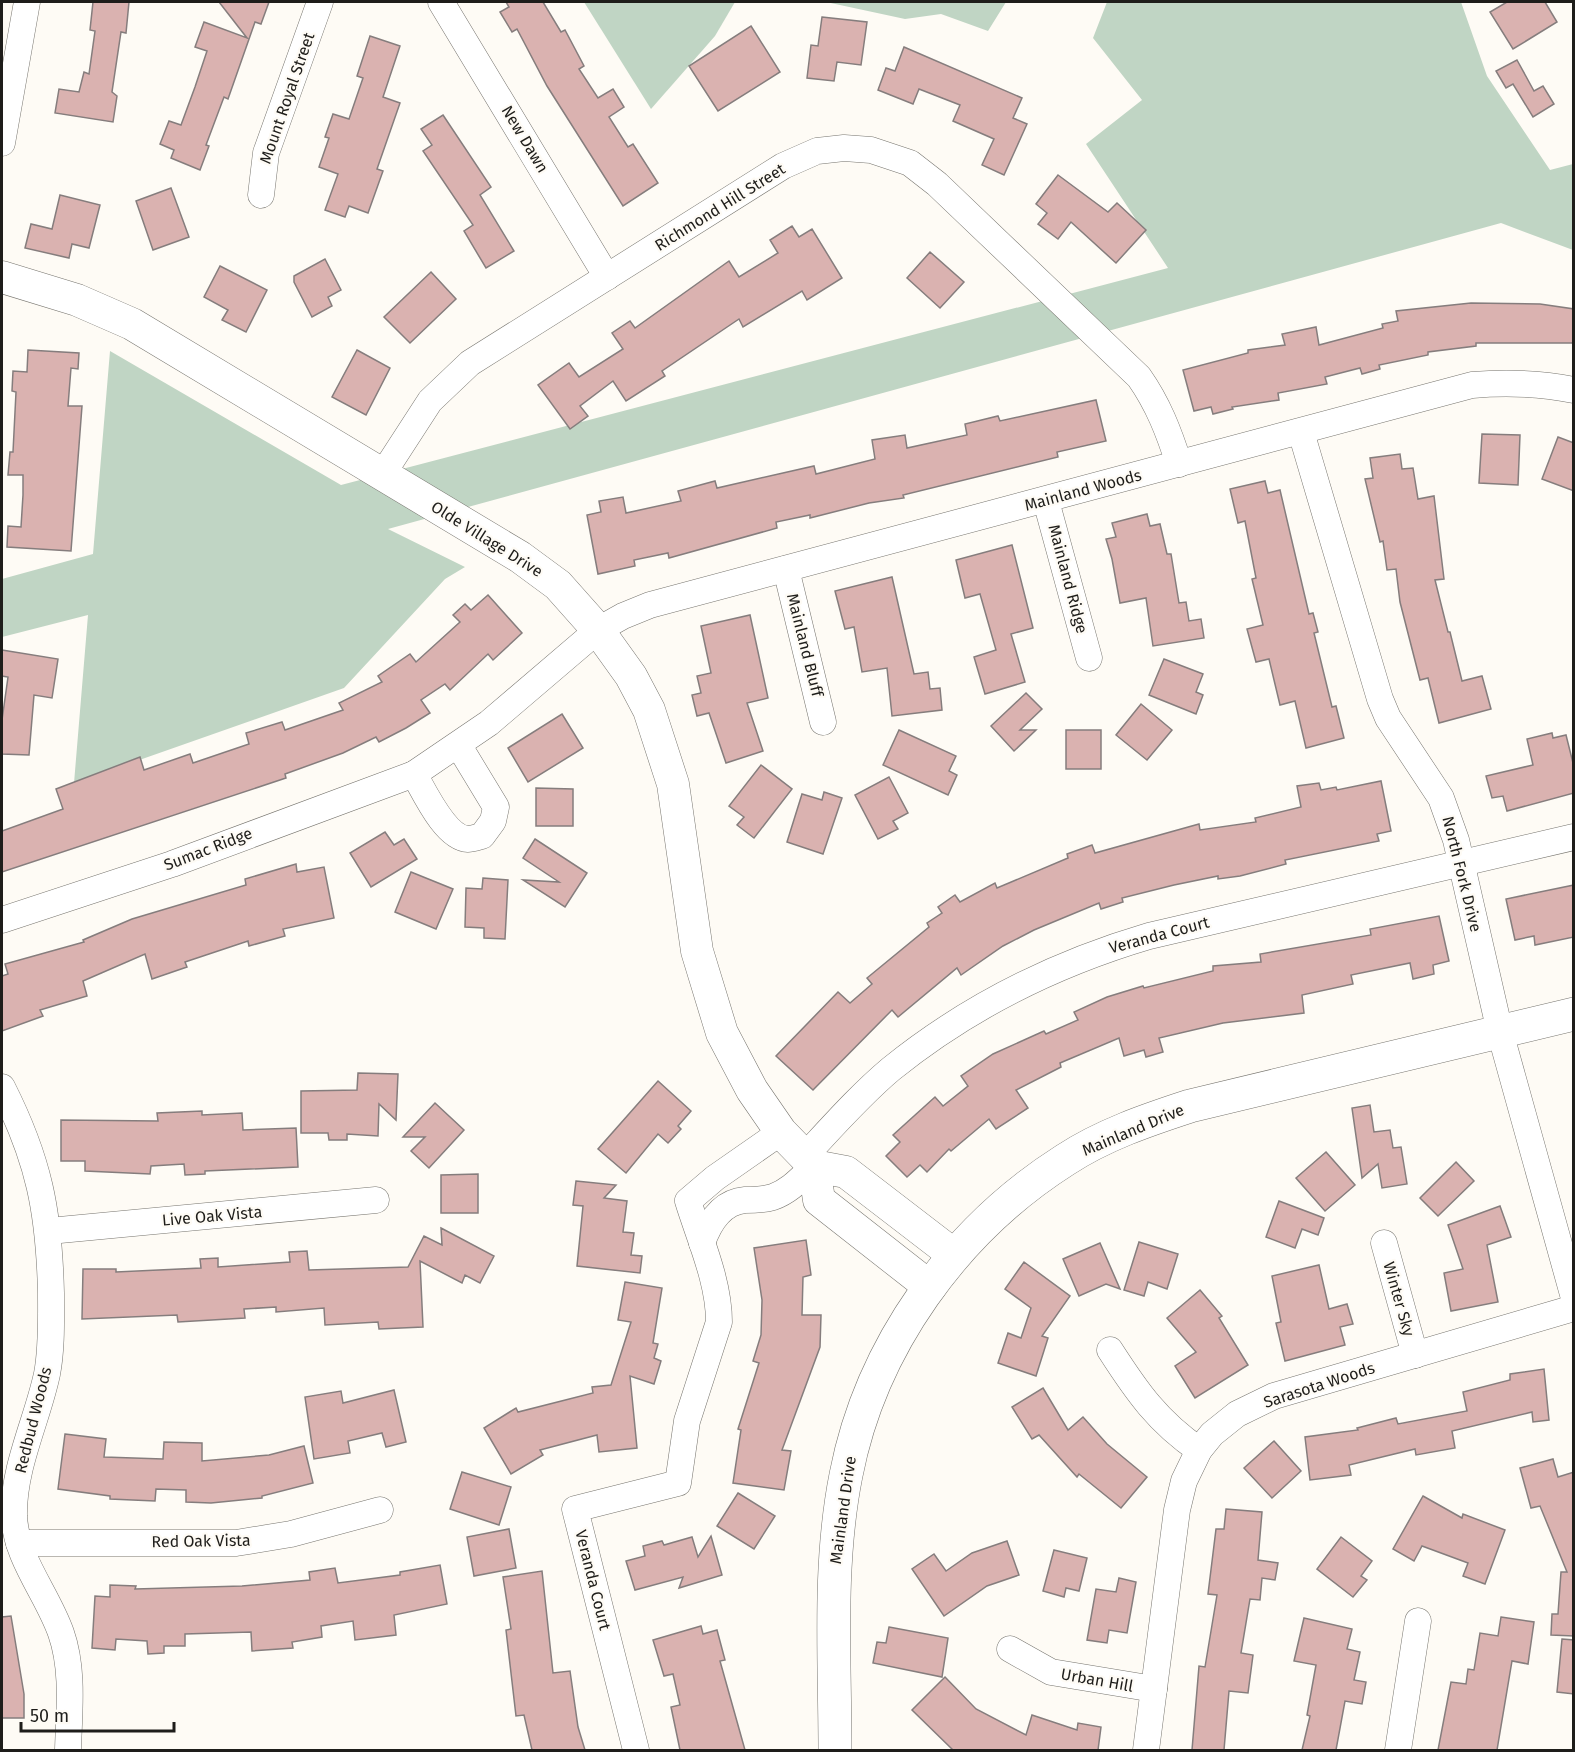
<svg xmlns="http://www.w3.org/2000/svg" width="1575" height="1752" font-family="'Fira Sans',sans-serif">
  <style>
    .green { fill: #c0d5c4 }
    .building { fill: #dab2b0; stroke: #857d7d; stroke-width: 1.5 }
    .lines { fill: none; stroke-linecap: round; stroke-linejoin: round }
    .minor-casing { stroke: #77756f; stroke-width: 27 }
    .tertiary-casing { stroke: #77756f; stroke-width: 33 }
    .secondary-casing { stroke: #77756f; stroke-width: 34 }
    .minor { stroke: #fff; stroke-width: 26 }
    .tertiary { stroke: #fff; stroke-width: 32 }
    .secondary { stroke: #fff; stroke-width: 33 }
    .labels { text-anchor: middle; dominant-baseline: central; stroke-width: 4.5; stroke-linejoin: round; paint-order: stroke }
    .street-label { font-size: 16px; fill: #1e1d1a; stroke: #fefbf5 }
  </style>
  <rect width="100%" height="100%" fill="#fefbf5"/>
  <g class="green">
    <polygon points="584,2 735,2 715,36 651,109"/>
    <polygon points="826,2 825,2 1006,2 988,31 941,14 905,19"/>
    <polygon points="1107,2 1461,2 1487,76 1550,170 1573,164 1573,250 1501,223 388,529 465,567 445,579 344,688 74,783 88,615 2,637 2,579 93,554 110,351 341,485 1168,268 1086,144 1142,100 1093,38"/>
  </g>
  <g class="building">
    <polygon points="93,2 129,2 126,33 121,32 112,92 117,96 113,122 55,113 59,89 79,92 84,72 89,74 95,31 90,30"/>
    <polygon points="219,2 269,2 261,24 255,22 228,99 224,97 206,145 209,146 200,170 171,158 174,150 160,144 169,121 181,125 195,87 207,51 195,47 204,22 247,38"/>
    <polygon points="506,2 543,2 561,32 565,30 584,66 579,69 598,98 613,89 624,107 609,117 628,147 633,144 658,183 623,206 547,86 517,29 512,32 500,12 509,7"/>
    <polygon points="1507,2 1545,2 1557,22 1513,49 1490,12"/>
    <polygon points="822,17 867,22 861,65 837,62 834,81 807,78 811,45 818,46"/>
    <polygon points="751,26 780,72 718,111 689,66"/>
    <polygon points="370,36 400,46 383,97 400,103 377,169 383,171 368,213 349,206 345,217 325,210 338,174 319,167 329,138 325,137 333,114 349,119 363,78 357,76"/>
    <polygon points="904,47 1022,98 1013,118 1027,124 1004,175 982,165 994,139 953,121 960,105 919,89 913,104 878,90 886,68 895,71"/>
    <polygon points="1517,60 1534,91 1543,86 1554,104 1533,117 1513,84 1506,88 1496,71"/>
    <polygon points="443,115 491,187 480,195 514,251 486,268 464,231 473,225 423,151 432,145 421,129"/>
    <polygon points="1058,175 1108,212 1117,203 1146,230 1116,263 1071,222 1058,239 1038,224 1047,213 1036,204"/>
    <polygon points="171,188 189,237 153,250 136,201"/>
    <polygon points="60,195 100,205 89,248 72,244 69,258 25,248 31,224 52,229"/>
    <polygon points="792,226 799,237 812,229 842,278 807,300 802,291 743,327 739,319 662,371 665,376 626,401 613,381 580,406 588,416 570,429 538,385 569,363 579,377 623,349 612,333 630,321 635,328 729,261 739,277 778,253 770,240"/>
    <polygon points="930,252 964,282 940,308 907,278"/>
    <polygon points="325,259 341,290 328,297 332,306 312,317 294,282 294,276"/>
    <polygon points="220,266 267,290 246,332 222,320 228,310 204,297"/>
    <polygon points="431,272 456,299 410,343 384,317"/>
    <polygon points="1471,303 1540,304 1574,309 1574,343 1476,343 1476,346 1428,352 1428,355 1379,365 1380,369 1362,374 1360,368 1325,377 1327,384 1278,393 1279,400 1232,407 1233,409 1213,414 1211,407 1194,411 1183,370 1248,353 1248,350 1285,345 1282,334 1316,327 1319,345 1383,328 1382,324 1398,321 1396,311"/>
    <polygon points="28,350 79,353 78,369 71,368 68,406 82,406 71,551 7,547 8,526 21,527 23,495 23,475 8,475 10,452 13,452 16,392 12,391 13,371 27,372"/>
    <polygon points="357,350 390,368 366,415 332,397"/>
    <polygon points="1096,400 1106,441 1057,452 1058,457 903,495 904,498 869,503 810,518 810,515 776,522 777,528 669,558 668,553 634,560 635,566 598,574 587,515 601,512 599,501 623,497 626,513 681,501 678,491 715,481 717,488 814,466 816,474 875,459 872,440 905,435 907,448 967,435 965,424 998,416 1000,421"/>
    <polygon points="1482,434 1520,435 1518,485 1479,483"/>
    <polygon points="1558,437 1574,443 1574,491 1542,479"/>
    <polygon points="1400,454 1402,469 1413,468 1418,499 1434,496 1444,579 1435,580 1448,632 1450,632 1462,681 1482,676 1491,709 1439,723 1428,678 1420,680 1400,602 1396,569 1387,570 1383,541 1380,542 1365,479 1373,478 1370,458"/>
    <polygon points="1265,481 1268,493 1280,490 1309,614 1313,613 1318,632 1314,633 1332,707 1336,706 1344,738 1306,748 1295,701 1280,705 1269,659 1256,662 1247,629 1263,625 1252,579 1256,578 1245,521 1238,523 1230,489"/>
    <polygon points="1147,514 1150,526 1160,524 1167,554 1171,554 1179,603 1186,602 1189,621 1201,619 1204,638 1153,646 1146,598 1120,603 1112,559 1106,539 1116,537 1112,523"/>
    <polygon points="1012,545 1033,628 1011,634 1025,682 985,694 974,657 996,650 980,594 965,598 956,560"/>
    <polygon points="892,577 914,674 928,672 930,689 940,688 942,710 892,716 887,668 862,672 854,627 845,629 835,591"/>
    <polygon points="488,595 522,633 493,660 488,654 450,690 445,684 421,700 430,713 406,728 379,742 376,737 343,753 285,774 286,778 2,872 2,831 63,809 56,789 140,757 144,770 190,754 193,763 249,744 246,733 282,722 285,730 343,710 339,703 382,682 378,676 410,654 416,662 460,622 453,615 465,604 471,610"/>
    <polygon points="750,615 768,698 747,703 763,751 726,763 709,713 697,716 692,695 701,693 697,676 711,673 701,626"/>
    <polygon points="2,650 58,659 52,698 34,695 29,755 2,754 2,720 8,677 2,676"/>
    <polygon points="1164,659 1203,674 1196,692 1203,695 1196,714 1149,695"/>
    <polygon points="1026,693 1042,709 1020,730 1036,730 1014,751 991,726"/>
    <polygon points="1141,704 1172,730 1147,760 1116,735"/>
    <polygon points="562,714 583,748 528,782 508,748"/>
    <polygon points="899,730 956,756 949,771 957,775 948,795 883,765"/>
    <rect x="1066" y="730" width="35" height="39"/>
    <polygon points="1552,733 1553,738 1566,735 1574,767 1574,793 1507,811 1503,796 1492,798 1486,776 1533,765 1527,739"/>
    <polygon points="761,765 792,789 754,838 737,825 744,817 729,806"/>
    <polygon points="889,777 908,813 893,821 898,829 878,839 855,795"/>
    <polygon points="1381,781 1391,831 1377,834 1379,841 1285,860 1286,864 1240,876 1218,879 1218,876 1174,885 1122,898 1123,902 1101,909 1099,903 1034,930 1003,946 961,975 957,968 898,1017 892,1010 813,1090 776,1056 838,992 850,1003 872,984 867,978 929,927 927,923 942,913 938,907 955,895 960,902 995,883 997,888 1068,858 1067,854 1092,845 1095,853 1199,824 1200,830 1256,822 1255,818 1301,807 1297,786 1319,783 1321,790 1336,787 1337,790"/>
    <polygon points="536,788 573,789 573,826 536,826"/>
    <polygon points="824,792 842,798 823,854 787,842 802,794 822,800"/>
    <polygon points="385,832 394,845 404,839 417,859 371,887 350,853"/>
    <polygon points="535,839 587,873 565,907 523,880 559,882 523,858"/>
    <polygon points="296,864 297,872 324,867 334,918 283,929 285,936 249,946 248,941 185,962 187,967 152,979 145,954 83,981 87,996 40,1010 43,1016 2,1031 2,976 8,974 5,964 84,942 83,940 132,919 246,885 245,879"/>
    <polygon points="411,872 453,889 436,929 395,912"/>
    <polygon points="483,878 508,880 505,939 484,938 484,928 465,927 466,888 482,889"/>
    <polygon points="1574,885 1574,937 1535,945 1534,936 1515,940 1506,899"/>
    <polygon points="1439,916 1449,961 1433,965 1434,974 1413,979 1410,963 1351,975 1353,984 1302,995 1304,1013 1223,1023 1159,1038 1163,1052 1146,1057 1144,1050 1124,1056 1119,1038 1060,1063 1061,1067 1016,1090 1028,1108 996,1129 989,1119 951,1151 949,1149 927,1172 920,1165 907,1177 886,1156 900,1142 893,1135 935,1097 943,1106 968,1086 961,1076 993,1054 1044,1031 1046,1034 1078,1020 1074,1012 1107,997 1143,986 1144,988 1213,971 1213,966 1261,962 1260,954 1371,935 1370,929"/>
    <polygon points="358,1073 398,1074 396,1120 379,1104 378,1136 347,1134 347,1140 329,1140 328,1133 301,1133 301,1091 357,1090"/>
    <polygon points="658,1081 691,1111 678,1126 681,1129 668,1143 658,1134 626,1173 598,1149"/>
    <polygon points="435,1103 464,1130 429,1168 411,1151 425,1137 403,1137"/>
    <polygon points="1370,1105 1374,1132 1390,1130 1393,1148 1401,1147 1407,1184 1382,1188 1378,1164 1362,1178 1352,1108"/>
    <polygon points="202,1111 202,1115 242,1113 243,1130 296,1128 298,1167 205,1171 205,1174 185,1175 184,1164 151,1166 150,1174 85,1171 85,1161 61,1161 61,1120 158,1121 157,1113"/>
    <polygon points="1326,1152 1355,1185 1325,1211 1296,1178"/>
    <polygon points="1456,1162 1474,1181 1438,1216 1420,1198"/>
    <polygon points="478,1174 478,1213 441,1213 441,1175"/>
    <polygon points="576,1181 616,1185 604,1198 627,1201 623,1232 634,1233 631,1255 642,1256 640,1273 577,1266 583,1206 573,1205"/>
    <polygon points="1279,1201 1324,1218 1318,1235 1302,1229 1295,1248 1266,1237"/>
    <polygon points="1500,1206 1511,1237 1487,1245 1498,1302 1451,1311 1444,1273 1463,1269 1448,1225"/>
    <polygon points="441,1228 494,1256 480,1283 465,1275 462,1283 420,1261 423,1327 379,1329 378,1322 325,1325 324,1308 276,1312 276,1307 244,1309 245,1318 178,1322 177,1315 82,1319 83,1269 116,1269 116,1272 201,1268 200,1259 218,1258 218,1267 290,1262 289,1252 307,1251 309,1270 408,1267 424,1236 442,1245"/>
    <polygon points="806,1240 811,1275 803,1277 802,1315 821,1315 820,1347 782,1450 791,1451 784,1490 733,1483 741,1430 738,1429 759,1363 753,1361 761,1335 762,1300 754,1248"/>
    <polygon points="1139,1242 1178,1254 1167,1289 1148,1282 1144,1296 1124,1290"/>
    <polygon points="1100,1243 1120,1289 1106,1284 1079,1296 1063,1259"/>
    <polygon points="1024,1262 1070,1296 1042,1336 1048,1338 1036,1376 998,1363 1008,1333 1021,1338 1031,1308 1005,1289"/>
    <polygon points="1319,1265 1329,1309 1347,1304 1353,1324 1340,1327 1345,1345 1285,1361 1276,1323 1281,1322 1272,1276"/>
    <polygon points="625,1282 662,1288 653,1343 658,1344 654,1358 661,1361 654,1384 630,1376 637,1448 599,1452 597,1435 540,1450 543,1455 511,1474 484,1428 516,1408 518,1412 593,1393 592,1387 611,1385 631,1322 618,1320"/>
    <polygon points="1200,1290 1222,1316 1219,1318 1248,1365 1195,1398 1175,1366 1196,1352 1167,1318"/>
    <polygon points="1544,1369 1549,1420 1533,1422 1532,1412 1452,1431 1455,1448 1416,1455 1415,1449 1349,1465 1351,1475 1310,1480 1305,1437 1358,1430 1357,1428 1396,1418 1398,1424 1467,1411 1463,1392 1510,1380 1510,1374"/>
    <polygon points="1043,1388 1068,1430 1083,1417 1107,1444 1147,1477 1121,1508 1079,1474 1077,1477 1039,1435 1032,1439 1012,1407"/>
    <polygon points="394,1390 406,1442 386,1447 382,1433 348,1441 350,1453 314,1459 305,1397 341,1391 343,1403"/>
    <polygon points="65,1434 106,1439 104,1457 163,1459 164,1442 202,1443 202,1461 269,1455 304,1446 313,1483 262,1496 262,1498 211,1503 186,1502 186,1490 156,1489 155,1501 110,1499 110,1496 58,1489"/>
    <polygon points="1274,1441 1301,1471 1272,1498 1244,1468"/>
    <polygon points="1553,1459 1558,1477 1574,1472 1574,1636 1551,1635 1552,1614 1558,1614 1561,1572 1567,1572 1540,1506 1531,1508 1520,1468"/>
    <polygon points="462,1472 511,1487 499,1525 450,1509"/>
    <polygon points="738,1493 775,1516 754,1549 717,1526"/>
    <polygon points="1423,1496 1462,1518 1463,1514 1505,1530 1485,1584 1463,1576 1468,1563 1422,1546 1414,1561 1393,1549"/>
    <polygon points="1226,1509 1262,1512 1258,1560 1278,1563 1275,1580 1262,1578 1260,1600 1250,1599 1241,1653 1253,1655 1248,1693 1229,1691 1224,1750 1192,1750 1199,1666 1205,1667 1217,1595 1208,1594 1216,1529 1224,1529"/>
    <polygon points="509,1529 516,1568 474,1576 467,1537"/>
    <polygon points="711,1536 722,1575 679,1588 683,1577 635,1590 626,1561 645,1556 643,1546 662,1541 664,1545 692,1537 698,1557"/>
    <polygon points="1341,1537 1372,1561 1361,1576 1367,1580 1353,1597 1317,1569"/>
    <polygon points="1007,1541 1019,1575 987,1586 944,1616 912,1569 934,1554 946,1571 972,1553"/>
    <polygon points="1054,1550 1087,1558 1079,1591 1066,1588 1064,1597 1043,1591"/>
    <polygon points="440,1565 447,1604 394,1615 396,1635 355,1640 353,1621 321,1626 322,1637 292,1642 293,1648 252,1651 251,1632 185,1634 185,1646 164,1646 164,1653 148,1654 147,1641 116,1639 115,1650 92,1648 95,1596 110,1597 110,1585 136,1586 135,1589 242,1586 310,1580 309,1572 335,1568 338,1583 400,1575 400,1572"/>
    <polygon points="542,1571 553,1673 570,1671 578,1727 585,1750 532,1750 524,1715 516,1716 506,1630 511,1629 503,1577"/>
    <polygon points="1119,1578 1136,1582 1127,1633 1109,1630 1107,1643 1087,1640 1096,1589 1116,1592"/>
    <polygon points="11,1616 24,1694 24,1718 2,1718 2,1617"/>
    <polygon points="1501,1617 1534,1622 1528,1664 1512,1661 1497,1750 1438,1750 1451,1682 1466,1684 1468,1669 1474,1670 1480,1633 1498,1636"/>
    <polygon points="1304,1618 1352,1629 1347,1649 1360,1652 1354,1680 1366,1682 1362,1704 1345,1701 1336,1750 1302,1750 1310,1716 1307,1715 1316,1665 1294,1661"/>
    <polygon points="701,1626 703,1634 717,1630 725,1660 720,1661 745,1750 680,1750 671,1707 680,1705 673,1674 664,1676 653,1640"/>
    <polygon points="889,1627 948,1638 942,1677 873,1663 877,1642 886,1643"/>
    <polygon points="1562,1639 1574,1640 1574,1694 1557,1692"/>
    <polygon points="945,1677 976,1709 1026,1735 1032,1715 1077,1730 1078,1723 1101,1727 1098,1750 953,1750 912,1710"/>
  </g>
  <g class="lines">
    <g class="minor-casing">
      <g id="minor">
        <polyline points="441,2 607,277"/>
        <polyline points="2,143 27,2"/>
        <polyline points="261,195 266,153 320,2"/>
        <polyline points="1301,432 1380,699 1388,718 1441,798 1456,840 1500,1032 1574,1298"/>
        <path d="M382,475L430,401L470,363L783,166L817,151L844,148L871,150L910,163L937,184L1139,377C1158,404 1169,432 1179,464"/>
        <polyline points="1046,501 1089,658"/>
        <polyline points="786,569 823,722"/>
        <path d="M414,774C424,791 445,838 468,839C472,839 478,837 482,836L493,821L496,807L459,746"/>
        <path d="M2,920L172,864L414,774L489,723L598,630L623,616L650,605L1472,385C1508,382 1539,383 1574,390"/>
        <path d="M2,1087C39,1160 49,1211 51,1293C51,1319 52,1348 47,1374C37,1421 13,1467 14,1516C16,1559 47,1593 61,1633C74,1670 69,1712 68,1750"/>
        <path d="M804,1157C832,1127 860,1095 891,1069C969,1006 1054,964 1149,936L1574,837"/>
        <polyline points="49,1231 376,1200"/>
        <path d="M702,1243C709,1223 721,1202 745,1200C755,1200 763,1200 773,1197C790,1191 801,1178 814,1166"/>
        <polyline points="1384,1243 1415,1355"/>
        <path d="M1110,1350C1137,1392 1158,1422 1199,1450"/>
        <polyline points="19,1543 236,1543 291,1534 380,1510"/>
        <polyline points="1010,1649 1051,1672 1154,1689"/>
        <path d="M636,1750L575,1509L678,1483L687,1421L719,1322C719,1281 700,1240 688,1201L715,1178L781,1132"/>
        <polyline points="1146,1750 1177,1510 1184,1481 1199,1450 1212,1434 1237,1414 1274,1396 1574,1308"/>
        <polyline points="1398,1750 1418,1621"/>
      </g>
    </g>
    <g class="tertiary-casing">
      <g id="tertiary">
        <polyline points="2,277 77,300 132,324 520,557 558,585 598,630 631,676 649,710 673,784 697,951 722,1033 752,1090 781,1132 814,1166 846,1172 954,1255"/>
        <polyline points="814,1166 819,1200 930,1287"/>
      </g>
    </g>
    <g class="secondary-casing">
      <path id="secondary" d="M835,1750C835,1659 828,1565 846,1475C871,1346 955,1230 1065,1160C1103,1135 1147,1120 1190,1106L1574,1014"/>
    </g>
    <use href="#minor" class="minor"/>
    <use href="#tertiary" class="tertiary"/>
    <use href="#secondary" class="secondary"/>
  </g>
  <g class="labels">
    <g class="street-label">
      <text transform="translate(287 98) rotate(-71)">Mount Royal Street</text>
      <text transform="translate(525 139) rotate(59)">New Dawn</text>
      <text transform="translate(720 207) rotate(-32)">Richmond Hill Street</text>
      <text transform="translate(1083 490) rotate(-15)">Mainland Woods</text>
      <text transform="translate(487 539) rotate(32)">Olde Village Drive</text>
      <text transform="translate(1068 579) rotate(75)">Mainland Ridge</text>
      <text transform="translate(805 645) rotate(76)">Mainland Bluff</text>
      <text transform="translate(208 849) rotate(-21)">Sumac Ridge</text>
      <text transform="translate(1462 874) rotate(76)">North Fork Drive</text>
      <text transform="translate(1159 935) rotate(-15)">Veranda Court</text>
      <text transform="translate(1133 1130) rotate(-23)">Mainland Drive</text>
      <text transform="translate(212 1216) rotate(-5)">Live Oak Vista</text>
      <text transform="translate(1399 1299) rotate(74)">Winter Sky</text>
      <text transform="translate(1319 1385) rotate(-18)">Sarasota Woods</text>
      <text transform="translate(33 1420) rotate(-76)">Redbud Woods</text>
      <text transform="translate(843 1510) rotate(-82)">Mainland Drive</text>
      <text transform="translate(201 1541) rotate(-1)">Red Oak Vista</text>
      <text transform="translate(593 1580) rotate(76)">Veranda Court</text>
      <text transform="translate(1097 1680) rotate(10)">Urban Hill</text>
    </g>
  </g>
  <rect width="1575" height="1752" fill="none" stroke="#1e1d1a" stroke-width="6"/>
  <path d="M21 1722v9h153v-9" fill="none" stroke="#1e1d1a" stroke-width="3"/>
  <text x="30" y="1722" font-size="18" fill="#1e1d1a" stroke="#fefbf5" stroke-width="4.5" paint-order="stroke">50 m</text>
</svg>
